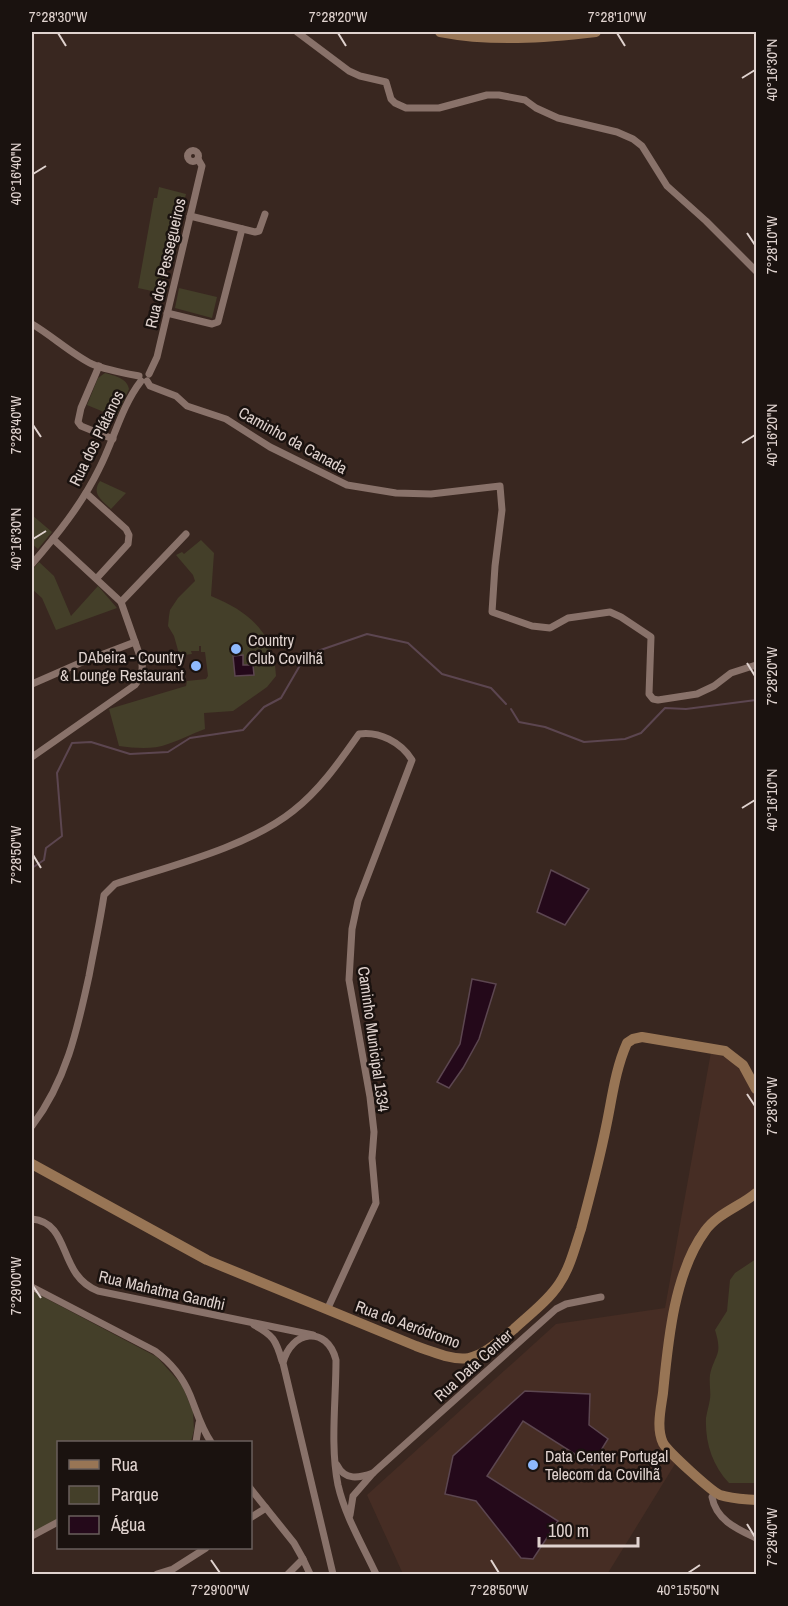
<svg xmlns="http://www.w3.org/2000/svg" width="788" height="1606" font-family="'Archivo Narrow',sans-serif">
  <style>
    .built { fill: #462d24 }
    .green { fill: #443f29 }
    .water { fill: #24091a; stroke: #5c4650; stroke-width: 1.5 }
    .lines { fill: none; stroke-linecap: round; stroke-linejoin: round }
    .stream { stroke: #5c4650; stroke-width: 2 }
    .minor { stroke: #89726a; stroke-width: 7 }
    .secondary { stroke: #987555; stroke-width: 10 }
    .ticks { fill: none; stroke: #e0d3cf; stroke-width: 2 }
    .poi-dot { fill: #8eb9fd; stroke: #1a120f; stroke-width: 2 }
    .labels { text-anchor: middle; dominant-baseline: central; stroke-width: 5; stroke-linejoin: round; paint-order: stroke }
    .street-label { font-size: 16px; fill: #e0d3cf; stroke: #1a120f }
    .poi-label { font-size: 16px; fill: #e0d3cf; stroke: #1a120f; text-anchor: start }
    .neatline { fill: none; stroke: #e0d3cf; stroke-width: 2 }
    .ticks-label { font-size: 15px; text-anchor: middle; fill: #e0d3cf }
  </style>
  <rect width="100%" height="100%" fill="#392720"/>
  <polygon class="built" points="711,1052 732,1060 743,1074 756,1096 756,1185 751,1192 705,1223 696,1235 683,1265 655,1424 675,1464 608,1573 593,1574 403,1574 367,1495 556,1324 665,1308"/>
  <g class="green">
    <polygon points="159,187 186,194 161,293 138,288 154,198 157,198"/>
    <polygon points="179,288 217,297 212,318 175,308"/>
    <path d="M105,373C115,376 127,378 129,389L116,417L87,405L98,378Z"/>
    <path d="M100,481L126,493L111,509C102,500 91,494 100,481Z"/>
    <polygon points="32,515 52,532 38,549 32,544"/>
    <path d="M201,540L214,553L211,596C250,612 274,633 276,676L267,687L233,711L204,713L205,729C193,733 181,740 168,744C152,750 135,748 119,746L109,709L186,686L187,681L206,679L208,676L205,652H201V646H199V651H191L192,654L184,655V659L181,661L174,636L168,626L169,616L170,610L178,598L195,581L193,575L176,555L182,552L184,554Z"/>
    <polygon points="39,562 54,576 71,616 98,586 117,608 56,630 42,598 32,589 32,570"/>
    <path d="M756,1259V1483H729C712,1465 705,1442 706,1418C707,1412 709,1405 710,1399C711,1392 709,1383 710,1375C715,1353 723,1356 715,1330L727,1311L730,1280L735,1273Z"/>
    <polygon points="32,1291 157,1357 182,1385 193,1412 194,1430 191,1442 58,1442 58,1520 32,1534"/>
  </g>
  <g class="water">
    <polygon points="243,655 243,665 253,665 254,675 235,676 233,656"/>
    <polygon points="551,870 589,889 565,925 537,912"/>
    <polygon points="472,979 496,984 479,1039 463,1068 449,1088 437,1082 460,1044"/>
    <polygon points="525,1391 590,1394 589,1425 608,1439 592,1465 523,1421 487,1476 558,1521 533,1559 521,1558 476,1501 445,1494 453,1456"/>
  </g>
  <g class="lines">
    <g class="stream">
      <polyline points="511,709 519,722 545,727 584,742 625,739 641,733 665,708 686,709 756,700"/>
      <polyline points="32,868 44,860 46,848 62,836 57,773 72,743 91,742 130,754 168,752 190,738 243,730 264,707 281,698 306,655 367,634 408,643 442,674 491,688 506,704"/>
    </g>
    <g class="minor">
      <polyline points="297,32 349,71 360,76 386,82 391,99 395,103 406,108 439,108 487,95 499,95 525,100 536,108 558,118 617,132 633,139 642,146 667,186 706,221 756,271"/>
      <circle cx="193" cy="156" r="5.5"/>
      <polyline points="190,216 255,232 259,231 265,214"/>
      <polyline points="167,313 212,324 218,322 242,229"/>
      <path d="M32,324C51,335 73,355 92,364C106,370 123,373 139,376"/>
      <polyline points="99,366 81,408 78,422 81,426 113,439"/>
      <polyline points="149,374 157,357 202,166 198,159"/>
      <polyline points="147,381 150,386 176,396 187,406 226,419 270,447 347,485 396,493 431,494 500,486 502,510 495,566 492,612 532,626 550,628 568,618 610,612 621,617 651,637 649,694 653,699 658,700 697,694 714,686 731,673 756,665"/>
      <polyline points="86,493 126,529 129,535 128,544 97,578"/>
      <path d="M32,564C57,535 82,504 99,469C114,440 121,407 141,381"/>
      <polyline points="121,602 186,534"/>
      <polyline points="32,684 80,663 135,642"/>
      <path d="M32,757L135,685C141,677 143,672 142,662L121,602L53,539"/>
      <path d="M32,1126C66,1081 77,1031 89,976C94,949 100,922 104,895L115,884C170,866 248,847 293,811C320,790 340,761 359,734C379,731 401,742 412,760L358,901L352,929L349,980L370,1097L374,1132L372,1158L376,1203L327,1310"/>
      <path d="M32,1219C72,1223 57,1275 98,1291L313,1335"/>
      <path d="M32,1287L155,1351C170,1362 183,1378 190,1395C197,1412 201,1428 211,1442"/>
      <path d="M254,1325C273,1335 276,1340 282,1361"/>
      <polyline points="196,1442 199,1423"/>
      <path d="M337,1465C345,1481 359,1478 373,1473"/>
      <polyline points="250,1488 294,1543 303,1559 288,1574"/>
      <path d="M716,1492L712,1497C716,1520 737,1529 756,1538"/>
      <polyline points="350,1515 353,1496 373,1473 556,1309 566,1304 601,1297"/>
      <polyline points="250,1518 266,1508"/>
      <polyline points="32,1536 58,1522"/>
      <polyline points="303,1559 310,1574"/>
      <polyline points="157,1574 173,1569 206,1548"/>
      <path d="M333,1574L283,1363C291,1330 327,1325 336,1360C336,1401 330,1445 338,1485C345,1516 363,1546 376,1574"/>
    </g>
    <g class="secondary">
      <path d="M440,32C492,42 544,38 596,32"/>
      <path d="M32,1164L207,1260L416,1346C468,1365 471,1365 514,1329C529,1315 548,1301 559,1284C570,1268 575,1247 581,1229C590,1195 599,1162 606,1127C612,1099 615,1070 627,1043L633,1039L642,1037L725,1051L743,1065L756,1089"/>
      <path d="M756,1193C741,1206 718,1213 705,1231C674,1273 668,1342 663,1393C661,1408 656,1428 663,1443C668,1452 711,1491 720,1495C732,1499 745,1499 756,1500"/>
    </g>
  </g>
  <path class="ticks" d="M58,33L66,46M338,33L346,46M617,33L625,46M742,78L755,70M33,174L46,166M747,233L755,245M33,425L41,437M742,443L755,435M33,539L46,531M747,663L755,676M742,808L755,800M33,855L41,868M747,1094L755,1106M33,1286L41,1298M747,1524L755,1537M211,1560L220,1573M491,1560L499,1573M688,1573L700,1565"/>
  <g class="poi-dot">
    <circle cx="236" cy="649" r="6"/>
    <circle cx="196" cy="666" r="6"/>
    <circle cx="533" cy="1465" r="6"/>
  </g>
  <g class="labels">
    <g class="street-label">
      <text transform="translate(165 263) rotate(-77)">Rua dos Pessegueiros</text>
      <text transform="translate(96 438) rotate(-64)">Rua dos Plátanos</text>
      <text transform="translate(293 440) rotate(29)">Caminho da Canada</text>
      <text transform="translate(374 1039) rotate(82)">Caminho Municipal 1334</text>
      <text transform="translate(162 1290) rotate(13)">Rua Mahatma Gandhi</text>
      <text transform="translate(408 1324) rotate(20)">Rua do Aeródromo</text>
      <text transform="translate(473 1365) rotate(-42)">Rua Data Center</text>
    </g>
    <g class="poi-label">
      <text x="248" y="640">Country<tspan x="248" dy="18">Club Covilhã</tspan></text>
      <text x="184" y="657" text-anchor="end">DAbeira - Country<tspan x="184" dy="18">&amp; Lounge Restaurant</tspan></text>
      <text x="545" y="1456">Data Center Portugal<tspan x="545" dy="18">Telecom da Covilhã</tspan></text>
    </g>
  </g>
  <rect width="788" height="1606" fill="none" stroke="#1a120f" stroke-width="66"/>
  <rect x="57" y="1441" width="195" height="108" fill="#1a120f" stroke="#695f5c" stroke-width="1.5"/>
  <rect x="69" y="1460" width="30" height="9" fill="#987555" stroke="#695f5c" stroke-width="1.5"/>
  <text x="111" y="1471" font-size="18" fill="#e0d3cf">Rua</text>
  <rect x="69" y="1486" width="30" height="18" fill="#443f29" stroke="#695f5c" stroke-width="1.5"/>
  <text x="111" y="1501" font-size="18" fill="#e0d3cf">Parque</text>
  <rect x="69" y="1516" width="30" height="18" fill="#24091a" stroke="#695f5c" stroke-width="1.5"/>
  <text x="111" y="1531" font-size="18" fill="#e0d3cf">Água</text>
  <path d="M539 1537v9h99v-9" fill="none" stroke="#e0d3cf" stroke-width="3"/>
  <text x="548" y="1537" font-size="18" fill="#e0d3cf" stroke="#1a120f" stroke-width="4.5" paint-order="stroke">100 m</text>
  <rect x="33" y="33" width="722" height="1540" class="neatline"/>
  <g class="ticks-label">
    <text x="58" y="22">7°28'30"W</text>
    <text x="338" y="22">7°28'20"W</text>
    <text x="617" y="22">7°28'10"W</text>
    <text transform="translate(772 70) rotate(-90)" y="5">40°16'30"N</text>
    <text transform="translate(16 174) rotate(-90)" y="5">40°16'40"N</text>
    <text transform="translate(772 245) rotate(-90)" y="5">7°28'10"W</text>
    <text transform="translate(16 425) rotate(-90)" y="5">7°28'40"W</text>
    <text transform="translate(772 435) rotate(-90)" y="5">40°16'20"N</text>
    <text transform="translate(16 539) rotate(-90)" y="5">40°16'30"N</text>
    <text transform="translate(772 676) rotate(-90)" y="5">7°28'20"W</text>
    <text transform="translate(772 800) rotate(-90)" y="5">40°16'10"N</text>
    <text transform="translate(16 855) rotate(-90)" y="5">7°28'50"W</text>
    <text transform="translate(772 1106) rotate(-90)" y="5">7°28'30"W</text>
    <text transform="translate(16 1286) rotate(-90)" y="5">7°29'00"W</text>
    <text transform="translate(772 1537) rotate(-90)" y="5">7°28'40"W</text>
    <text x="220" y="1595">7°29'00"W</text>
    <text x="499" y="1595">7°28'50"W</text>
    <text x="688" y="1595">40°15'50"N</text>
  </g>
</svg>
